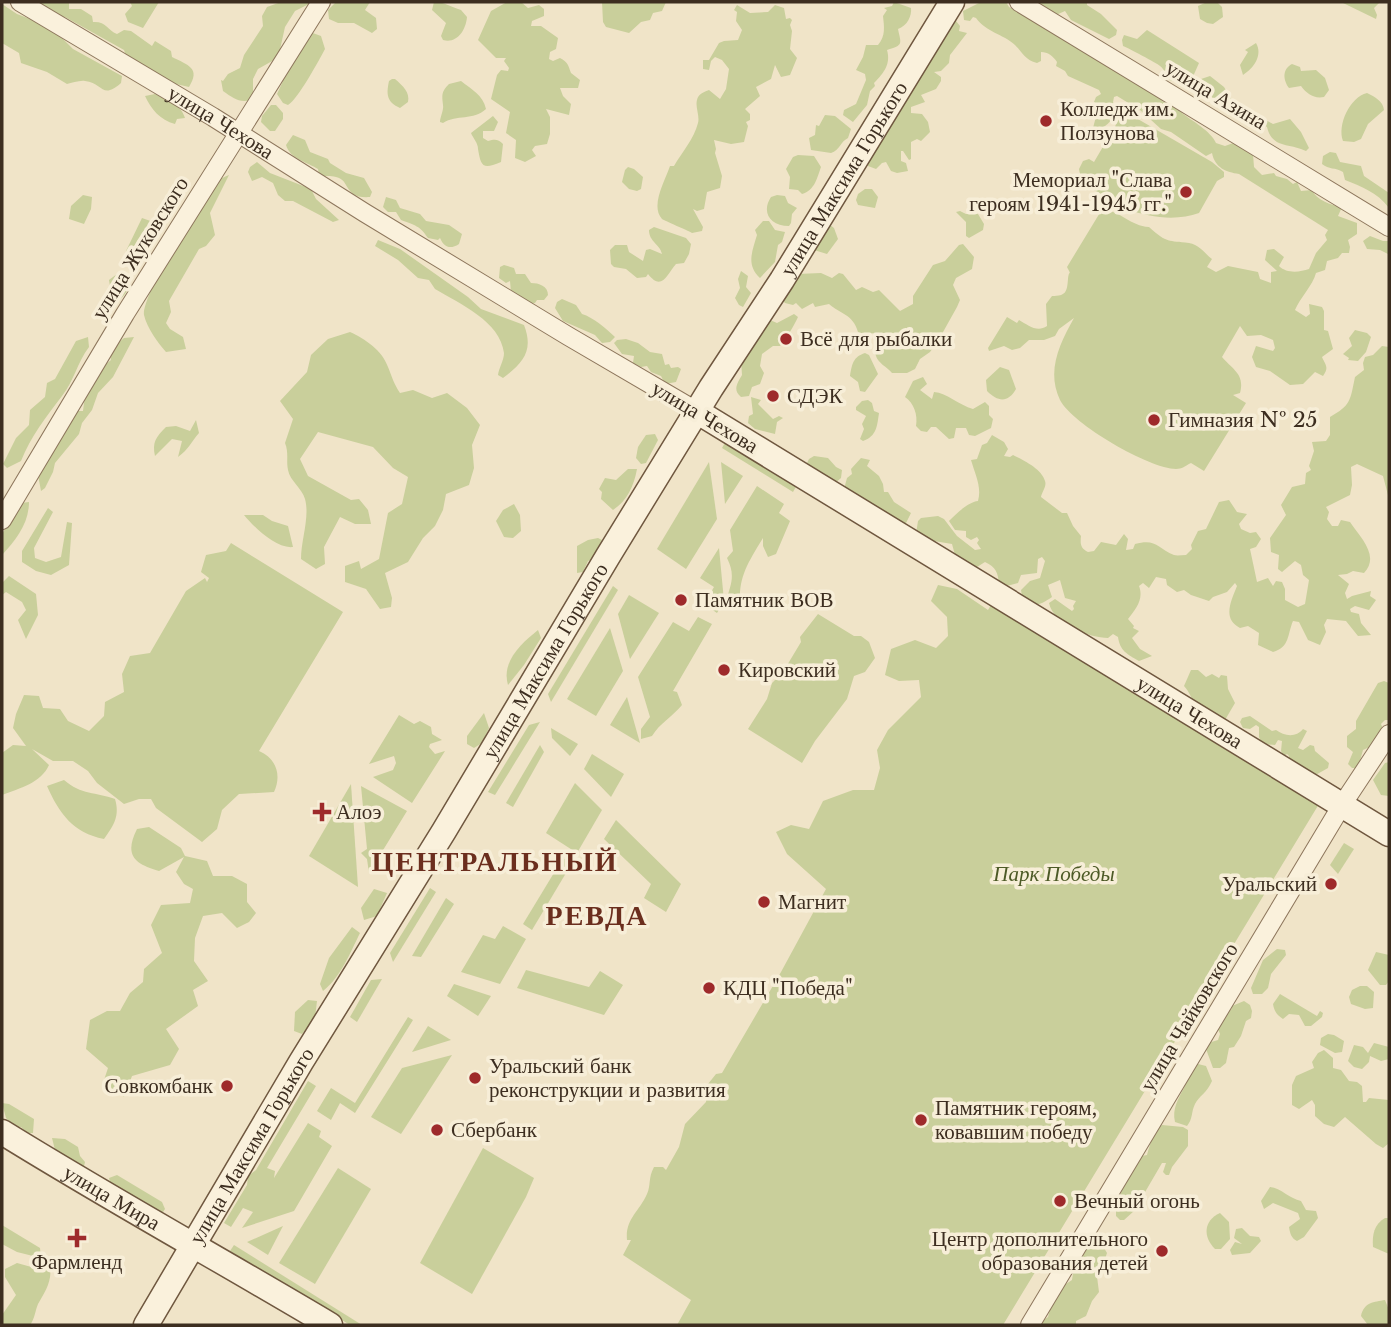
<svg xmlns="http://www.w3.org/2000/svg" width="1391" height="1327" font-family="'Libre Baskerville',serif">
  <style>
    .green { fill: #c9cf9b }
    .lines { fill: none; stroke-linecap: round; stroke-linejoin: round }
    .street-casing { stroke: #8d765c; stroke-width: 20 }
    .secondary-casing { stroke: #6f573f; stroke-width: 27 }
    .street { stroke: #faf1dc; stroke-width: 18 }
    .secondary { stroke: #faf1dc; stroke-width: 24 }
    .poi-dot { fill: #9e2a2b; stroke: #f7eed8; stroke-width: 2.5 }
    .labels { text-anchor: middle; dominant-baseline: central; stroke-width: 7; stroke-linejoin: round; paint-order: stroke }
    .street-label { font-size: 21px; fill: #3d2e20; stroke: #f7eed8 }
    .poi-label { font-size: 21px; fill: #3d2e20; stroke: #f7eed8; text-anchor: start }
    .park-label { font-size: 21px; font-style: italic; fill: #4d5a26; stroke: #f7eed8 }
    .district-label { font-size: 28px; font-weight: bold; letter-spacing: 2px; fill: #6b2e1e; stroke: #f7eed8 }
  </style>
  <rect width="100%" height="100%" fill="#f0e4c8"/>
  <g class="green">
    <path d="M34,2H69V9H81L92,16L93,22C106,21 107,30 117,34L124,30L131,31L152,46L155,41L171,51L172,57C188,65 201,68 189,87L176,84L166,90L127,59L124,50L65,17L52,15Z"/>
    <polygon points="130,2 159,2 143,28 128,22 125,14 132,6"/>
    <path d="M281,2H313L295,11L285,27L279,54L274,60L258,69L253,79V95L251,100C239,103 233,98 223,91L221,80L223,81L228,74L240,68L244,55L263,26L262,16L267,7Z"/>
    <polygon points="336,2 370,2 365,10 376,18 377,29 372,33 354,23 338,23 329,19 328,10"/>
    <path d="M434,2C445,2 451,7 461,10L467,17C466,30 457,44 443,40L441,36L446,23L432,10Z"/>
    <path d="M507,2H521L528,8L539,5L544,9V16L532,21L531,26H541L558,38L556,49L550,52L549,59L553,61L560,58C568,62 568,65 571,73L580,80L578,88H560L563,96L571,104L569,115L546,109L550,117V134L547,144L535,146L532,150L536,156L525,162L515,158L516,140L506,133L510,112L491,99L497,75L501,70L508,71L509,68L504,61L506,58H496L478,40L491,11Z"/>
    <polygon points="602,2 666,2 662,11 653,13 650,20 641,22 629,33 606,27 603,22"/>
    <path d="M894,2L911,8C912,16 907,26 898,29C901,44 904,45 887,50C891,64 884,73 874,83L875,86L870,91L867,105L853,122L843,115L844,110L856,104L866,80L865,74L856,70L863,57L866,45H878C886,36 884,26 883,16L887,10L884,8L892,6Z"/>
    <path d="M981,2H1006L1009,7L1161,95L1162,101L1181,109L1182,113C1192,121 1211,131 1216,143L1225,146L1236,142L1253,154L1254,167L1262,175L1274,173L1276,176L1287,179L1293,184L1297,182L1301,191L1312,190C1316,200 1331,205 1342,207L1338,216L1357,223V234L1348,240L1350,247L1349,253H1342L1338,258L1327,261L1325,270L1316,273C1313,285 1300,298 1295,310L1306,317L1310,314L1309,304L1322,307L1324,311V330L1328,331L1333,349L1322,357C1326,366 1329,367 1323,376L1315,372L1303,384L1290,385L1270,371L1256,367L1252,357L1256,346L1273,351L1275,348L1273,340L1261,335L1247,336L1240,326L1222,357C1233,370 1245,374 1240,393L1233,395L1246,403L1204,471L1191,463C1185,466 1182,469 1176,469C1150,469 1072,424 1060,400C1046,371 1060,343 1074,318L1059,329L1055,336L1044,340H1029L1020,348L1012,350L1004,346L989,351L988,348L1007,317L1017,323L1019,320C1028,325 1037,333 1047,326L1046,304L1052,296C1066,296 1067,292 1068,279C1069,268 1072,277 1067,267L1101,211C1117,207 1129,226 1149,227C1168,244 1168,240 1189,243C1200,245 1205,254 1212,259L1207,267L1216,272L1228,266L1258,272L1260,279L1271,283V272L1277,271L1265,260L1267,250L1274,249L1284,257L1279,266C1287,274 1300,272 1309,269L1316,253L1327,240L1325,235L1328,230L1239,174C1226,172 1215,168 1212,153L1206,156L1171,132L1161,129L1140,110L1117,96L1114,97L1113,102L1116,112C1113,120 1104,129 1096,130L1093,128L1099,105L1094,102L1096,97L1101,94L1099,90L1068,76L1065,71L1056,66L1057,62C1053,56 1048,52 1041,52V61L1037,63C1025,60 1023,53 1015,45C1003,34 986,32 976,18L973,17L970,21L964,20L963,11Z"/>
    <polygon points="1026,2 1087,2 1087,5 1101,14 1117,30 1116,35 1109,39 1071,20 1065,11 1056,15"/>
    <polygon points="1207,2 1217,2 1222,7 1223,17 1213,24 1207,23 1200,19 1198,6"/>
    <polygon points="1341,2 1380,2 1374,8 1377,15 1376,19"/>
    <path d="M2,4L17,14L38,22L60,36L73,49L122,76L121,83C102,100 103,83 85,81C80,80 72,83 67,84L47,72L21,63L19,53L2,43Z"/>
    <path d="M737,5L750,13L768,12L775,5L784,8L786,19L790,18L792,20L790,25L792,31L790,49L797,58L790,75L781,77L775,65L771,79L756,87L760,96L745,109L750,114V120L746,122L748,126L744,142L731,144L714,140L716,149L715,153L722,176L720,188L707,192L704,209L697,211L693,209L703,227L702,231L692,233C687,230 665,221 662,219C650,206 665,181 670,166H674C682,152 694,139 698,123C700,116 695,107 697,100C698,94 704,92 709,90L720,99L726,89L729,69L722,60L715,57L711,61L709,70L703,69V60H709L719,43L724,41L738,40L742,30L736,21L737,12L734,10Z"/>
    <polygon points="956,21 960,26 959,31 967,33 950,55 949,63 941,71 934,72 941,77 941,81 936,89 921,95 925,102 911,107 911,113 922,114 928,122 930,132 921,141 917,139 911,142 911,159 909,160 903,151 901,151 901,161 906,163 908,171 897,173 891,171 886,162 882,163 876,169 868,166 868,160 944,23"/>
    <path d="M1147,30L1199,63L1191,81H1171C1168,77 1164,69 1160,66C1157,63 1128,48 1123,46L1122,40L1124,35L1137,39Z"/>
    <path d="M310,32L321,36L325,49C318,62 298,99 288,105L283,103L277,94L283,81L284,68C297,58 301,45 310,32Z"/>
    <path d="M1256,43C1263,55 1254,68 1243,75L1240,65L1248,52L1245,50Z"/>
    <path d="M1292,64L1300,67L1301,71L1316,70L1325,78L1329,90L1324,97C1314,99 1307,94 1301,86L1289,88C1283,80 1282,69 1292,64Z"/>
    <path d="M1210,76L1224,87L1232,100L1231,105C1218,105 1208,93 1198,86V80Z"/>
    <path d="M392,79H395C403,86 410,92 408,102L400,108C387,102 386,95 389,81Z"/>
    <path d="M461,81C471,89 483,95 486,109C473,121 457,114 443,123L440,122C440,117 444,110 443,105C442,95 441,92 449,84Z"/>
    <path d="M1367,93C1375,97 1383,101 1384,110L1368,124L1361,139L1354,142L1343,141C1337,125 1350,97 1367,93Z"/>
    <path d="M155,94C167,100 181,104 185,118L177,119L175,124C160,120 151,109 145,96Z"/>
    <polygon points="271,105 276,105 283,113 283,119 275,131 270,131 261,122 262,116"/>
    <path d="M1124,111L1212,162L1224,172V177L1217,181L1199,213C1178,221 1149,218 1128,209C1121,206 1116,200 1109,197C1096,192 1081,185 1079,169L1083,161L1089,159L1094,162Z"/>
    <path d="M825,115L835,116L851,129L848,138C840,142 840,150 831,153L811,150L809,138L815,135L816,125L819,126Z"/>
    <path d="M493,116L498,122L494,131H483V138L488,141C495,139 498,139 503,144L501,162C482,170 481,166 478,149C478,143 473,138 471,133Z"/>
    <path d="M1262,118L1273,124L1290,119L1301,132L1309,148L1306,151C1291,143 1272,149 1267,127L1260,123Z"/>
    <path d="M293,135L305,140L310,152L328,159L330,163L346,173L364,178L372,192L370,197C343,199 351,180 336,177C330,175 326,177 319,175L318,169C307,162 290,159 286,145Z"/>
    <path d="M1330,152L1336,153L1340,162L1361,166L1364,176L1389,193V208C1377,192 1362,187 1345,180L1343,172C1335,167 1329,170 1322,164L1323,156Z"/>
    <path d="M798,155L814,156L821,167C817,178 815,190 802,194L798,190L789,189L790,177L786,169L793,157Z"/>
    <polygon points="257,162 270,173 311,189 316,199 339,220 333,222 293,201 285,201 278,195 273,183 262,177 252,181 248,172 250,167"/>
    <polygon points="628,167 634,169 643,177 641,189 637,191 629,189 622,182 625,170"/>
    <path d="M229,175L210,213L215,235L206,246L199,249L169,301L171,312L166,323L170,329L183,337L186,349L166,352C158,343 147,328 144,315C141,299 194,205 207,190C212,183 221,178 229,175Z"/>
    <polygon points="865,189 872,189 878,197 875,208 858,205 856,200 858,194"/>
    <polygon points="83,195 92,197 91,209 84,224 69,219 71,206"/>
    <path d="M777,195L785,196L788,203L797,208L792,214L791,223L789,226C770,226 761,212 771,197Z"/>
    <path d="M386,197L396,200L400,208L420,214L426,221L449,225L462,234L459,244C450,250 444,247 440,238L438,240L428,238C420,226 415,225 401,220L396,212H388L383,207Z"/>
    <polygon points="960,211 966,214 978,214 984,224 983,230 969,238 966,236 966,222 956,212"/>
    <path d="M142,218L156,223C152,243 153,256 132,263L126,251Z"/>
    <path d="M763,221H769L775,230L785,232L782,242L778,245L775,262L760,278C746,265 752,252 757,235L755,230Z"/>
    <polygon points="830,225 834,228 838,239 827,254 814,250"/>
    <path d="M654,227L686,238L691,244L689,254L684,263L676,264C667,274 662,292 648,274L646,277L637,278L626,269L614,267L611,264L610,250L615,245H627L629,252L643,261L646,250L650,249L662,254C660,244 649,242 649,230Z"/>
    <polygon points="1370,236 1383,241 1389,241 1389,257 1388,254 1380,250 1367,249 1363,241"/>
    <path d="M378,240L400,249L468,297L481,309L524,325C534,351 523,363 503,378L498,375C499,368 504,360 504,353C500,321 460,304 435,289L429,280L418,278L398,260L375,246Z"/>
    <path d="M963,244L974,257L972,269L956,278L953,285L960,300L957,307L938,341L930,352L920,359L915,369L907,373H892C887,367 878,363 876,356C873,347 877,340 873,333L866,337L858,332C853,314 840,314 829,304L815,307L813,303L802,309L796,303L793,305L785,303L779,296L797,274L821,273L832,278L839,273L843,274L856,290L862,287L873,292L879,290L900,311L913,304V296L933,265L945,261L959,245Z"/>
    <path d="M504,265L514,268L516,274H525L531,283C539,283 548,286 548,295L544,300H537L535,303L530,304L511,292L510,281L506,283L499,278L500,267Z"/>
    <polygon points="741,271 748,276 746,287 751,293 743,307 739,305 735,298 740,288 738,279"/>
    <path d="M117,274H130C130,289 126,297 112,304L108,297L111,292L109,280Z"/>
    <path d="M562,299L576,305L582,314C593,317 608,330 615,337L610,342L602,343L595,335L563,321L555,308L557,302Z"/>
    <path d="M794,314L798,317C794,326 786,339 780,346H773L762,354L760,366L764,373L760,384L752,387L749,396L741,397C732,390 738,382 742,375L741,360L770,320L777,323Z"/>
    <polygon points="1355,330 1367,333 1371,337 1366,352 1358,361 1348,360 1349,358 1343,354 1352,346 1349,338"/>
    <path d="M350,332C365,339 382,350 388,367C392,377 394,384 400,393L413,390L432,398L447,393L467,408L480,425L472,445L474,468L469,485L446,494L443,510L435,526L423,538L408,562L385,573L392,598L391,607L380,609L366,589L345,582V566L359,561L361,569L379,559L388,513L402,504L408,477L393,468L373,447L318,432L300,459L308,476L351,500L359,499L368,510L371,524H355L340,517L324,547L325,564L316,569L301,559C301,540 310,517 305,499C302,488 290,481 288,470C286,460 289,453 285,443L293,419L280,401L307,372L311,355L328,339Z"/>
    <path d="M88,337L89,347C77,363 74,381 62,396C46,417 31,436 21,461L7,468L3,464L16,438L29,425L30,410L45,397L47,383L55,379L76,341Z"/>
    <path d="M134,337L113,377L98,393L92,410L82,423L79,434L55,463L53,472L45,488L41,491L38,475L74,411H83C85,389 94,373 111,360L109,351L124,338Z"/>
    <polygon points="626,339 638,343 650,352 662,354 665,365 669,364 671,368 678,367 681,369 676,382 665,384 661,376 651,372 647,366 641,367 633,363 634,356 622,354 614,343 617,340"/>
    <path d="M1382,346L1389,347V499L1383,476L1357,464L1351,467L1352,485L1350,495L1326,507L1329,512L1327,519L1332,526H1338L1341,520L1350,522C1361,538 1380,556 1364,573L1353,571L1347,574L1338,575L1349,584L1345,593L1347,599L1352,596L1371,591L1370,596L1376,600L1369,610L1355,606L1350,609L1351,612L1359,614L1361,623L1371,635L1358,636L1346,621L1327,619L1324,625L1326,632L1320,645L1308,640L1299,622L1293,621C1287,635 1290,647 1273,652L1258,645L1259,633L1248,626L1240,628C1222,619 1231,601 1237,586L1235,583L1227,592L1213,597L1209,601L1191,595L1184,590L1177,592L1167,585L1166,579L1156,577L1149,588L1143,583L1139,586C1144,599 1136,609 1128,619L1134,626L1133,628L1139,631L1132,638L1140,649L1152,656L1139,661C1127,654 1120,651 1118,637L1113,634L1108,638C1090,638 1053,624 1049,603L1055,599L1072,611L1074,609L1073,606L1076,601L1065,598L1060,580L1048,585L1052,597C1037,607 1038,606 1022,596L1021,590L1030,581L1040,578L1045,561L1042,557L1038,559L1037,573L1021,575L1018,583L1003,587L999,584C998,573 996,567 985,562L969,572L955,555L952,544L934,541L916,534L918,521L921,518L938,516L944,519L957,536L975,550L981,549L977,543L979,540L977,537L971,540L966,537V531L955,530L949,521C956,514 968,502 978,501C982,487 975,474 971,460L977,459L982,445L987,443L992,435L1004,442L1008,449L1004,456L1010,457L1013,455C1023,460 1042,469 1045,481C1047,486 1042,492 1041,497L1062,513H1067L1073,526L1081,536C1080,545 1081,548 1088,552L1094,551L1101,542L1116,545L1124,534L1128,539L1126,550L1133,549L1135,544C1156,538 1157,548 1174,555C1177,556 1182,555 1186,555L1192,549L1191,545L1198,531L1206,529L1219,502L1229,500L1237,512L1247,514L1239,524L1241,529L1250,533L1256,532L1261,539L1256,547L1250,549L1257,582L1268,578L1273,586L1276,581L1282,582L1285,589V600L1298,607L1305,604L1309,580L1303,575L1301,565L1295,561L1282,572L1278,569L1279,555L1271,552L1270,538L1286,515L1281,505L1292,487L1305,484L1306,473L1311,470L1309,466L1314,451L1312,442L1326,441L1330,435V417C1351,405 1350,401 1355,377L1364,370L1363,363L1365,357L1373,355Z"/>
    <path d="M865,353L869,355L878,374L865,392L860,391L858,382L850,376C852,364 853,357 865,353Z"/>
    <path d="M1000,367L1009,370L1016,389C1008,403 998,402 987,391L986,380Z"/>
    <path d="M923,377L927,384L920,390L932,399L934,392C947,393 959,405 973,409L985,402L989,406V415L993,419L991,428L975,436L969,435L966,428H956L954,438L949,439L936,427H931L927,432L921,431L916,426C918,415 914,403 905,397L913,381Z"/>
    <polygon points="751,397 761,400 758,404 773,419 779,416 783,418 777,422 775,434 755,429 748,423 749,416 753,414"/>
    <path d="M868,400L872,403L874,411L879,413C877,426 877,436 863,441L860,439L864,429L862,424L866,416L856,410V407L862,401Z"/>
    <path d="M196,420L199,433C191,442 189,449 178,457L182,441L172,439L155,456C152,442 156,437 166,427L176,426L190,431Z"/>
    <polygon points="655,434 658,440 646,463 641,464 636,458 638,447 646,435"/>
    <polygon points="726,441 797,485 793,492 722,448"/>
    <polygon points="814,456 828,458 836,467 842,470 841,478 834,484 804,469 809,459"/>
    <polygon points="861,458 870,460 867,466 879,476 883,484 884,492 888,492 894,502 911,513 905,525 844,489 847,478 852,474 851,469"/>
    <polygon points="709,462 717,519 686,569 657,549"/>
    <polygon points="721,462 743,476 725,504"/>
    <path d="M628,469H637C634,486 627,501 613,510L601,499L602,492L599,489L605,478L616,480Z"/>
    <path d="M757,486L784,504L779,513L790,521L776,554L768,557L763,546V538C751,558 739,575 740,599L732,606L726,600C732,583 735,574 727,558L733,551L730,530Z"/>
    <path d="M29,502C29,523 16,540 2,555V534L21,503Z"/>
    <polygon points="514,504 520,515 521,531 513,538 504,537 496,521 503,510"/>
    <polygon points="48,508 53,512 34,548 35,558 46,562 61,557 67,522 72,523 69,565 51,575 36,571 22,562 22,551"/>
    <path d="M244,515H263L272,521L288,526L293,547C276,549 254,527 244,515Z"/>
    <polygon points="598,538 602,540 595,558 588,561 583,572 577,573 577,546 588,540"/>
    <path d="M231,543L343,612L259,751C276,758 282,775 274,792L239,794L222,810L217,829L202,842L156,808L151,799H139L124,804L97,783L88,771L73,761H53L32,749L49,765C41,783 20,788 2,795V753L13,745L26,746L13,728L16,714L24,695L39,696L43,708L60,709L68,721L89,731L104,716L105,702L124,692L122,674L130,656L150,653L186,591L205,578L207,582L209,578L201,572L206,555L226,551Z"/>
    <polygon points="719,548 724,601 717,613 704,604 714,587 700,578"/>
    <polygon points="9,576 36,594 38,615 26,639 18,620 26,610 22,602 6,592 2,595 2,583"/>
    <path d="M938,585L957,589L988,610L991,605L1319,804L1003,1325H677L691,1300L623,1255L631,1240H627C625,1219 639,1212 647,1194C651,1185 648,1178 654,1167H663L666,1170L679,1147L685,1124L706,1102L708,1084L716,1074L722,1073L781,972L826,889L787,854L776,832L791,825L809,829L823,801L853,790H874L880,768L877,750L888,730L921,697L919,680L899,681L885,675L891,649L915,640L936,648L948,636L947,617L931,601Z"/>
    <polygon points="613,586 618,590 551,702 548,694"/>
    <polygon points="629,595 659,613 630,659 618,614"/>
    <polygon points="818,614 854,636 861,636 869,642 875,658 865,672 854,676 847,699 815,741 802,763 748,729 767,699 772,683 783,672 801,642 800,637"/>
    <path d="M698,617L712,624L673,691L677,692L682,705C672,717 660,723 652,736L641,739V729L650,717L638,677L673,622L689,631Z"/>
    <polygon points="610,628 623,671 596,716 567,699"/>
    <path d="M538,630L541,638L524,665L508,685C501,661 522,643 538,630Z"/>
    <path d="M1191,670H1198L1206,677L1212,674L1219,678L1221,675L1227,676L1228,689L1235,703L1225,720L1220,719C1214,710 1207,712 1199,707C1192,702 1190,692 1184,686Z"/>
    <polygon points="1384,681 1389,683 1389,720 1385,720 1381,724 1383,729 1374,745 1363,750 1358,768 1352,768 1348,764 1353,752 1347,747 1347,736 1356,729 1356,721 1378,683"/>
    <polygon points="627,697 640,743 610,725"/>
    <polygon points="484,713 489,728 482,743 474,748 467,744 467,736"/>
    <polygon points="399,715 414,724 420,721 431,727 432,734 442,740 430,744 429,747 435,754 445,751 412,803 373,777 393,770 396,763 394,756 369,764"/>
    <path d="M1250,716L1272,731L1276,730C1284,736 1296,738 1303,729L1307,731L1298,748L1303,750L1310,745L1314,746L1315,751L1329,763L1328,768L1312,777L1289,763V756L1287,754L1284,756L1281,751L1282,741L1278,740L1275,745L1262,744L1259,737V727L1256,725L1250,729L1243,728L1240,722L1242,718Z"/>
    <polygon points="540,722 495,795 488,792 529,725"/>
    <polygon points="551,728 578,744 570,756 552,738"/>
    <polygon points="540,745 544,752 513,807 506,803"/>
    <polygon points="592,754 624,774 611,797 584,769"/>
    <polygon points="1389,762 1389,796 1381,795 1373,780 1385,763"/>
    <path d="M64,780C81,795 96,792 115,799C120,816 114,825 104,839C73,833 59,813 47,786Z"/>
    <polygon points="575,783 602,810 577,853 546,833"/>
    <polygon points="351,784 358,887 309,856"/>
    <polygon points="361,786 407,811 369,873 367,859 361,853 367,849"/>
    <polygon points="616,820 681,884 666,912 644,898 651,884 604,839"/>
    <path d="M149,827L181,848L185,856L207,861L213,876H232L247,884V902L256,913L249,922L237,928L222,913L203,916L195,938L194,961L208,981L193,990L198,1006L166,1029L179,1049L170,1065L132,1076L124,1097L103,1083L108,1068L86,1049L90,1020L107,1011H120L130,993L143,982L144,969L162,953L151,925L161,905L190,903L193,889L184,884L176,872L184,857L159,871C134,864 124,855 137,829Z"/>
    <polygon points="1344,843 1354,849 1338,874 1330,865"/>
    <polygon points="563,858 572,863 532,930 523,924"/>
    <polygon points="430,888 436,892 393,962 390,953"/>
    <polygon points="374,889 387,893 377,916 364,920 361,908"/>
    <polygon points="446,898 454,904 421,957 412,956"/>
    <polygon points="503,926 526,939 500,984 461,972 483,935 495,939"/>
    <path d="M352,927L360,933C350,953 341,977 323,991L320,984L329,958Z"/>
    <polygon points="1277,949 1285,950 1286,955 1271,974 1268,988 1262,994 1253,994 1251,988 1263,960"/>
    <polygon points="1376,952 1389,955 1389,981 1386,985 1380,985 1368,970"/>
    <polygon points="526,970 589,987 600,971 623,985 604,1015 517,988"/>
    <polygon points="382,979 357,1022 350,1017 371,980"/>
    <polygon points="454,984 491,996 478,1016 447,996"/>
    <polygon points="1360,986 1367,986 1374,992 1373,1008 1365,1009 1351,1004 1349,997 1352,990"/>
    <path d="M1280,994L1317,1016L1320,1011L1323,1013L1322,1017L1311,1026H1305L1299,1015L1289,1014L1283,1019C1277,1015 1274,1011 1273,1004Z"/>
    <polygon points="308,1000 317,1001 315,1018 302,1034 294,1031 295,1012"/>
    <polygon points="1244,1001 1250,1005 1252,1011 1251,1018 1246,1021 1241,1036 1234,1047 1229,1048 1226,1063 1220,1068 1213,1068 1206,1049 1208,1043 1218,1040 1220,1034 1218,1029 1224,1012 1231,1010 1232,1006"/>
    <polygon points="408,1017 413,1020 355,1113 340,1103 331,1120 317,1111 331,1088 355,1103"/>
    <polygon points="428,1026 451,1040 412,1052"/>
    <polygon points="1328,1034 1334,1035 1344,1041 1342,1052 1335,1053 1320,1045 1321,1038"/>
    <polygon points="1374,1043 1389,1047 1389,1059 1381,1061 1370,1056 1369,1062 1362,1069 1354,1067 1348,1061 1354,1045 1363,1047 1368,1053"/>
    <polygon points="1324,1050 1333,1058 1333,1068 1341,1070 1349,1081 1357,1082 1362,1086 1363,1102 1366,1102 1369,1098 1389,1100 1389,1143 1383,1148 1376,1144 1345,1117 1334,1127 1324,1124 1315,1116 1315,1105 1312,1100 1299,1109 1292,1105 1292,1085 1296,1076 1314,1068 1312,1062 1318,1053"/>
    <polygon points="452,1055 401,1134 371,1117 402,1068"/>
    <path d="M1198,1064L1206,1066L1212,1081C1207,1093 1199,1096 1195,1104C1191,1112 1193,1119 1187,1126L1175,1122C1172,1109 1178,1099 1184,1088C1188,1081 1185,1072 1190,1065Z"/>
    <polygon points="308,1081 316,1086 267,1168 275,1171 274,1178 308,1123 321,1131 319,1137 332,1146 294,1211 242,1228 253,1212 243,1208 231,1227 224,1223 247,1185 248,1176 256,1170"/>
    <polygon points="2,1103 9,1104 34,1119 33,1133 27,1133 21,1127 15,1127 6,1118"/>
    <path d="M1162,1125L1183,1127L1188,1130V1146L1172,1167L1169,1175H1166L1163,1172L1166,1163H1162L1134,1211L1124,1220H1120L1116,1216V1206L1132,1163H1138L1142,1156L1147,1155C1148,1151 1153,1135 1155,1130Z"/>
    <polygon points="52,1138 65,1139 78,1147 80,1156 85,1162 83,1171 56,1154"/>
    <polygon points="483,1148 534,1178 526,1197 472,1294 420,1263"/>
    <polygon points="338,1168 371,1189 315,1284 279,1263"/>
    <polygon points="117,1175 162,1202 165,1209 161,1215 112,1190 109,1178"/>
    <path d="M1270,1187C1281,1188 1290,1199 1301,1201L1306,1210L1316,1211L1318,1218L1304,1237L1297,1241C1291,1238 1290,1233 1289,1227L1300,1219L1298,1213L1273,1203L1264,1209L1261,1201Z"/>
    <path d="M1220,1213L1229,1222L1230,1239L1221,1249H1215C1203,1237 1203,1221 1220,1213Z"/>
    <path d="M1385,1218H1389V1254L1373,1247C1372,1235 1374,1224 1385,1218Z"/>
    <polygon points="2,1225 40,1248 41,1258 17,1252 2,1244"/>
    <polygon points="283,1226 268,1255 247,1242"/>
    <polygon points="1242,1228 1250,1236 1259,1237 1261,1241 1250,1253 1232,1255 1230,1250 1235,1242 1242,1244 1234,1238 1236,1229"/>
    <polygon points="1095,1241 1100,1241 1107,1253 1104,1262 1096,1269 1099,1292 1092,1301 1086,1316 1076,1321 1076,1325 1037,1325 1048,1317 1055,1291 1072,1280 1074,1267 1081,1255"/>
    <polygon points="234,1245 362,1325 350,1325 230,1251"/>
    <path d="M48,1262C55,1277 45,1292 38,1304C35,1311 35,1318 30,1325H2V1315L16,1295L5,1277V1269L17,1263L35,1268L37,1263Z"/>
    <path d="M1385,1300L1389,1310V1325H1368L1361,1316C1364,1302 1374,1302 1385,1300Z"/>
  </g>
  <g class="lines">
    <g class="street-casing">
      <g id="street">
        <path id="s1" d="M20,2L213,117L365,213L568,336L698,412"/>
        <polyline points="1019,2 1389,227"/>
        <polyline points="2,520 125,314 321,2"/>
        <polyline points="1030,1325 1342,805 1389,734"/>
      </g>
    </g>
    <g class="secondary-casing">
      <g id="secondary">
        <path id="s2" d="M698,412L1389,834"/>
        <path id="s3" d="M2,1132C110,1199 221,1260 330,1325"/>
        <path id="s4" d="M146,1325L301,1062L444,831L608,556L711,388L782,280L952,2"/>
      </g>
    </g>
    <use href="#street" class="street"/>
    <use href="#secondary" class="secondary"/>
  </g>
  <g class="poi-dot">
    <circle cx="1046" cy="121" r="7"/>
    <circle cx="1186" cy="192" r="7"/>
    <circle cx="786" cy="339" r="7"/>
    <circle cx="773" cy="396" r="7"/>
    <circle cx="1154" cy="420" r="7"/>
    <circle cx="681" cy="600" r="7"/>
    <circle cx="724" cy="670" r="7"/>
    <path d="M318.5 801.5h7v7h7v7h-7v7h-7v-7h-7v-7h7z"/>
    <circle cx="1331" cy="884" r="7"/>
    <circle cx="764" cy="902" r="7"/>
    <circle cx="709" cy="988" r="7"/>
    <circle cx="475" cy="1078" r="7"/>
    <circle cx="227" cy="1086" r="7"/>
    <circle cx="921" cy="1120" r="7"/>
    <circle cx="437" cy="1130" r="7"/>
    <circle cx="1060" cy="1201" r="7"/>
    <path d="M73.5 1227.5h7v7h7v7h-7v7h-7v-7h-7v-7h7z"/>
    <circle cx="1162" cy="1251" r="7"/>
  </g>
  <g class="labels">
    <g class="street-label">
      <text transform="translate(1216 95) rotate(31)">улица Азина</text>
      <text stroke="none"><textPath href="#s1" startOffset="234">улица Чехова</textPath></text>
      <text stroke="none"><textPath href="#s4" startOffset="1342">улица Максима Горького</textPath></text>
      <text transform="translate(140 248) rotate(-58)">улица Жуковского</text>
      <text transform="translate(705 417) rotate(31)">улица Чехова</text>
      <text stroke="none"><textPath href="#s4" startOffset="775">улица Максима Горького</textPath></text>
      <text stroke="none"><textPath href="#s2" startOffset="576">улица Чехова</textPath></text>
      <text transform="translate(1189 1017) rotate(-59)">улица Чайковского</text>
      <text stroke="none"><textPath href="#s4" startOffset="208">улица Максима Горького</textPath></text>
      <text stroke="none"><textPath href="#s3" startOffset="128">улица Мира</textPath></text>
    </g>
    <g class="poi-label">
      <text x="1060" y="109">Колледж им.<tspan x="1060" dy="24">Ползунова</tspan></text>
      <text x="1172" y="180" text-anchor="end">Мемориал "Слава<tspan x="1172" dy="24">героям 1941-1945 гг."</tspan></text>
      <text x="800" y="339">Всё для рыбалки</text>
      <text x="787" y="396">СДЭК</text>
      <text x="1168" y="420">Гимназия № 25</text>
      <text x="695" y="600">Памятник ВОВ</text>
      <text x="738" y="670">Кировский</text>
      <text x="336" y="812">Алоэ</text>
      <text x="1317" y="884" text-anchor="end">Уральский</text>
      <text x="778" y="902">Магнит</text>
      <text x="723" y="988">КДЦ "Победа"</text>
      <text x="489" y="1066">Уральский банк<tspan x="489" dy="24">реконструкции и развития</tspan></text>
      <text x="213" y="1086" text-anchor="end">Совкомбанк</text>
      <text x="935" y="1108">Памятник героям,<tspan x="935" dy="24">ковавшим победу</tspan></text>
      <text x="451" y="1130">Сбербанк</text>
      <text x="1074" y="1201">Вечный огонь</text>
      <text x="1148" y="1239" text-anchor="end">Центр дополнительного<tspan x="1148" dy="24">образования детей</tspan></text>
      <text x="77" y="1262" text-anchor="middle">Фармленд</text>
    </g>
    <g class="park-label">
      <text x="1054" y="874">Парк Победы</text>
    </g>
    <g class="district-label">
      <text x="495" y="861">ЦЕНТРАЛЬНЫЙ</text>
      <text x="597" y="915">РЕВДА</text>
    </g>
  </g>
  <rect width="1391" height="1327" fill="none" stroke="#3d2e20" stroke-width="7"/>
</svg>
